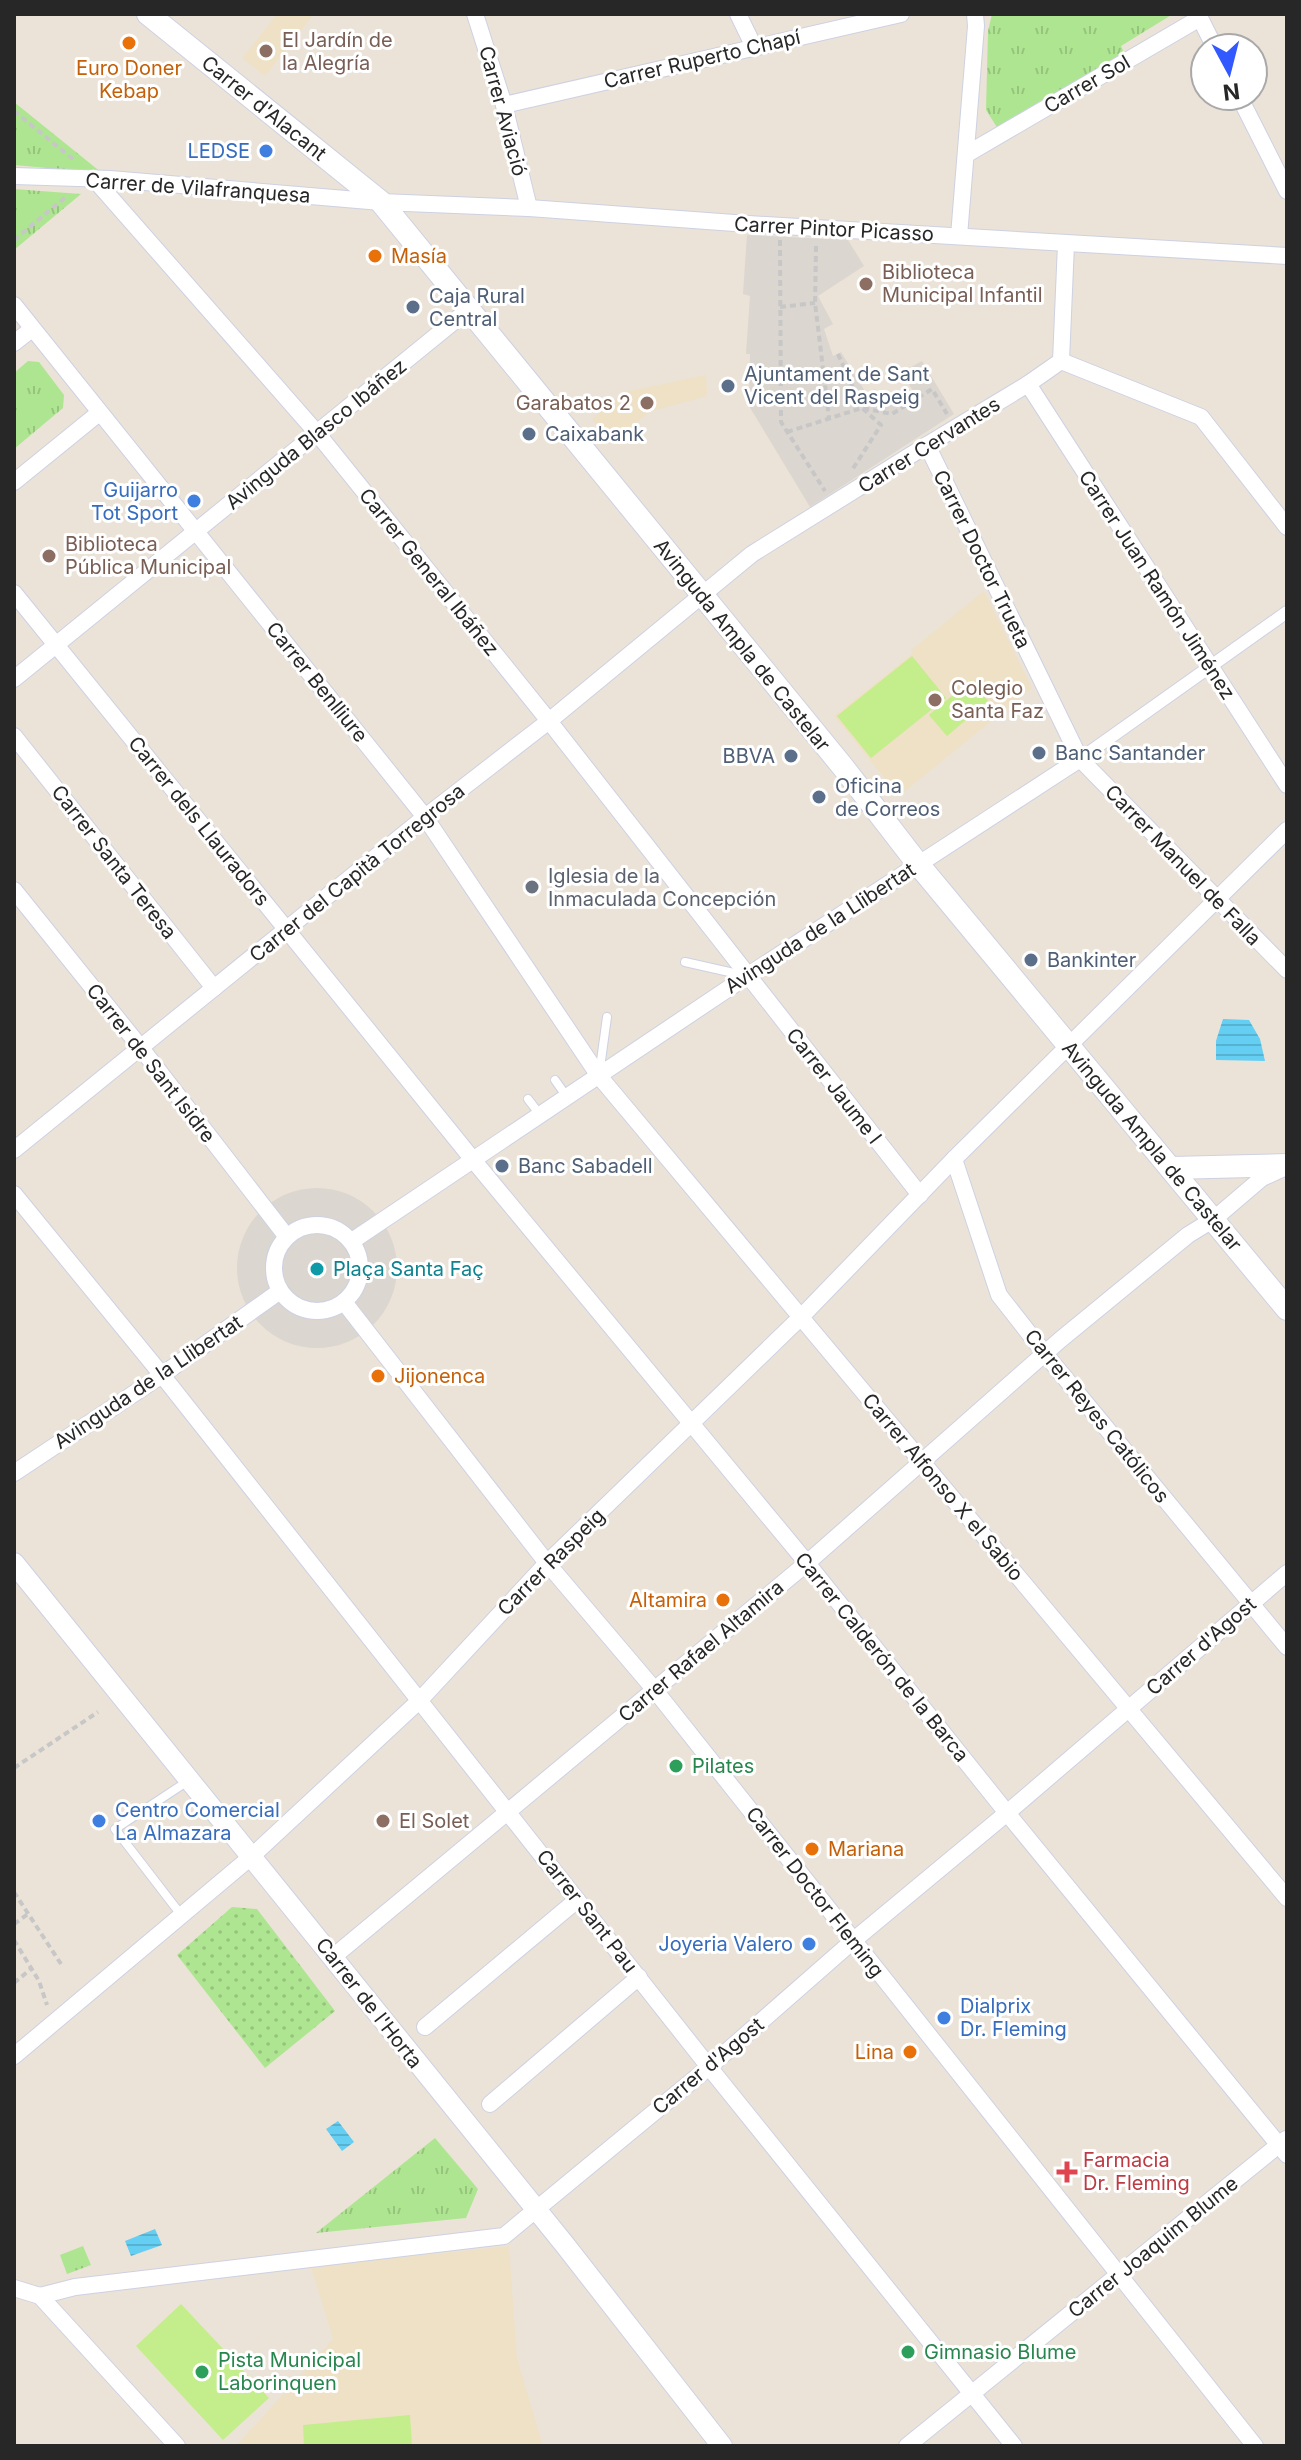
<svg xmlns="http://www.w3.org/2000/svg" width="1301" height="2460" font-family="Inter,sans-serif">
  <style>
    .education { fill: #eee1c6 }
    .grass { fill: url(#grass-dots) }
    .park { fill: url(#park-tufts) }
    .pitch { fill: #c4ed8c }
    .plaza { fill: #dbd6cf }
    .water { fill: url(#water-rules) }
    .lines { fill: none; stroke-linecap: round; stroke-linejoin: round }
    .service-casing { stroke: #cdd1e2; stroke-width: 10 }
    .pedestrian-casing { stroke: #cdd1e2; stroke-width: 14 }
    .minor-casing { stroke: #cdd1e2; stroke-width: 18 }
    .tertiary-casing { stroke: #cdd1e2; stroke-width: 22 }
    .secondary-casing { stroke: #cdd1e2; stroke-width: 24 }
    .path { stroke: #c7c7c7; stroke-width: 4; stroke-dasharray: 6 4; stroke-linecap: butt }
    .service { stroke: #fff; stroke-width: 8 }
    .pedestrian { stroke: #fff; stroke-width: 12 }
    .minor { stroke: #fff; stroke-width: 16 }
    .tertiary { stroke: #fff; stroke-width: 20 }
    .secondary { stroke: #fff; stroke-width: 22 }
    .food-dot { fill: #e8710a; stroke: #fff; stroke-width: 3 }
    .education-dot { fill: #8d6e63; stroke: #fff; stroke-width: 3 }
    .shop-dot { fill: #3f7fe0; stroke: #fff; stroke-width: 3 }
    .service-dot { fill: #5c6f8a; stroke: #fff; stroke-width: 3 }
    .worship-dot { fill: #6b7280; stroke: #fff; stroke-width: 3 }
    .culture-dot { fill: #0f9aa8; stroke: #fff; stroke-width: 3 }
    .leisure-dot { fill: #2e9e5b; stroke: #fff; stroke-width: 3 }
    .health-dot { fill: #e0444e; stroke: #fff; stroke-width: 3 }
    .labels { text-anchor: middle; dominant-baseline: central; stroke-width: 6; stroke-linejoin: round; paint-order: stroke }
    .education-label { font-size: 20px; fill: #785e54; stroke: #fff; text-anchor: start }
    .street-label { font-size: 20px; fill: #272727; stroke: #fff }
    .food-label { font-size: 20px; fill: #c56008; stroke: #fff; text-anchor: start }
    .shop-label { font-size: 20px; fill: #366cbe; stroke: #fff; text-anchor: end }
    .service-label { font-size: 20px; fill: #4e5e75; stroke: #fff; text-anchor: start }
    .worship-label { font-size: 20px; fill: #5b616d; stroke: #fff; text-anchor: start }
    .culture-label { font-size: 20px; fill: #0d838f; stroke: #fff; text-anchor: start }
    .leisure-label { font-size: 20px; fill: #27864d; stroke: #fff; text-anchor: start }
    .health-label { font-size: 20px; fill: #be3a42; stroke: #fff; text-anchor: start }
  </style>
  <defs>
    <pattern id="grass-dots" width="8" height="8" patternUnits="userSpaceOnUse" patternTransform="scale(2)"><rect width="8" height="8" fill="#aee591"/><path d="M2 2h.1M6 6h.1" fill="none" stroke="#96c47d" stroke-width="1.8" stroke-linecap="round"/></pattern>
    <pattern id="park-tufts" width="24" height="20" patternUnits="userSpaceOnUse" patternTransform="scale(2)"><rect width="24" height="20" fill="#aee591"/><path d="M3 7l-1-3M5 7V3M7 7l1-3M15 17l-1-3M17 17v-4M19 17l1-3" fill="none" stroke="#96c47d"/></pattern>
    <pattern id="water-rules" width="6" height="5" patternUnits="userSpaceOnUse" patternTransform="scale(2)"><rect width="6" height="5" fill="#64cef3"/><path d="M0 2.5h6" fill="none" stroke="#57b1d0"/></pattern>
  </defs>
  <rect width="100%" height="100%" fill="#ebe3d8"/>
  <g class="education">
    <polygon points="277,14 314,14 265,76 242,58"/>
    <polygon points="706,375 707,396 649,412 613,442 592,419 624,392"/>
    <polygon points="984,591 1032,688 899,796 834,716 913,653 911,650"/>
    <polygon points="509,2246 517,2358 543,2446 236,2446 333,2339 311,2267"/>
  </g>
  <polygon class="grass" points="232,1907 257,1909 335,2011 265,2068 177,1955"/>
  <g class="park">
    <polygon points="992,14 1173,14 1121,46 1126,57 1000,132 986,110 988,31"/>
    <polygon points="14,102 102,173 14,165"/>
    <polygon points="14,189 81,194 14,250"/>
    <polygon points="28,361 39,362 64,395 63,408 14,449 14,373"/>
    <polygon points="435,2138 478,2189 466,2218 316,2233"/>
    <polygon points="83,2246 91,2265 67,2274 60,2255"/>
  </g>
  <g class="pitch">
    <polygon points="912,656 946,698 871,758 837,716"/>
    <polygon points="971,680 988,701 947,736 929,715"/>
    <polygon points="181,2304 269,2398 223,2440 136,2346"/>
    <polygon points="410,2415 412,2446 304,2446 303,2425"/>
  </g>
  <g class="plaza">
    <polygon points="747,235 848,240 864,266 818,296 833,324 824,329 833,356 841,352 866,393 875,389 887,407 913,391 902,372 922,361 954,414 810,507 749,406 750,354 746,354 750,296 743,294"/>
    <circle cx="317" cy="1268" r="80"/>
  </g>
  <g class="water">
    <polygon points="1223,1019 1249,1020 1260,1039 1265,1061 1216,1060 1216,1041"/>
    <polygon points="338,2121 354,2142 342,2151 326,2129"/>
    <polygon points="155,2229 162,2245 131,2256 125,2241"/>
  </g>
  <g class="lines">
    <g class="service-casing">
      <g id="service">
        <polyline points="685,962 747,976"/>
        <polyline points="599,1075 607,1017"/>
        <polyline points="555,1080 567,1097"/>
        <polyline points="528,1099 541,1116"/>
        <polyline points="182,1916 115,1829 188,1781"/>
      </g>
    </g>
    <g class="pedestrian-casing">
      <polyline id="pedestrian" points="1080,759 1287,612"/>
    </g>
    <g class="minor-casing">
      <g id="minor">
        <polyline points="475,14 504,105 529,208"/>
        <polyline points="738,14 754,47"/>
        <polyline points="1198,14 1215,48"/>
        <polyline points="1239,96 1287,191"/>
        <polyline points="504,105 901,14"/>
        <polyline points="967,154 1200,18"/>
        <polyline points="14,176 110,179 381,202 529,208 748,224 1287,256"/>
        <polyline points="95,180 317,433 549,721 920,1195"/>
        <polyline points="959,236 976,26 975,14"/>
        <polyline points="14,305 425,817 599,1076 1287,1898"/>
        <polyline points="14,343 32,329"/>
        <polyline points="1061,361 1201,417 1287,527"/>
        <polyline points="1028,384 1287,785"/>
        <polyline points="927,445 1080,759 1287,970"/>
        <polyline points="14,482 99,413"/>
        <polyline points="14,593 474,1161 807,1563 1007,1813 1287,2155"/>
        <polyline points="14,679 468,310"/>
        <polyline points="14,736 214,988"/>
        <polyline points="14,890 141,1048 287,1237"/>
        <polyline points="14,1150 425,817 549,721 752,554 927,445 1028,384 1061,361 1066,244"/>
        <polyline points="954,1159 999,1295 1046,1355 1287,1647"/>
        <polyline points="14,1194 162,1375 709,2067 1014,2446"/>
        <circle cx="317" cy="1268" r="43"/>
        <polyline points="352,1241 747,976 1080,759"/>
        <polyline points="344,1302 547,1563 654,1689 1255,2446"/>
        <polyline points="14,1473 162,1375 280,1291"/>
        <polyline points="333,1957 807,1563 1060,1340 1188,1235 1214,1219 1262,1178 1286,1167"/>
        <polyline points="425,2027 577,1900"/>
        <polyline points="14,2056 251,1857 419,1701 547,1563 802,1316 954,1159 1287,830"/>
        <polyline points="490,2104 639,1977"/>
        <polyline points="14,2288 40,2296 75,2287 504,2236 709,2067 854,1940 1007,1813 1287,1573"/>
        <polyline points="40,2296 177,2446"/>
        <polyline points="907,2446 1286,2139"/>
      </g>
    </g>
    <g class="tertiary-casing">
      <polyline id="tertiary" points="14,1563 565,2245 722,2446"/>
    </g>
    <g class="secondary-casing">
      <g id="secondary">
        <polyline points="148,14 381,202 843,767 918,864 1287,1309"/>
        <polyline points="1171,1168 1287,1165"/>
      </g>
    </g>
    <g class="path">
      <polyline points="14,111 74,160"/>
      <polyline points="14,240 67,196"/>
      <polyline points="780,240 781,422 825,491"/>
      <polyline points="816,246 815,303 829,418"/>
      <polyline points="780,307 815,303"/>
      <polyline points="838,354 862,408 881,425 852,470"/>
      <polyline points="787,432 862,408 892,414 932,389 947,414"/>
      <polyline points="14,1768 98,1712"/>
      <polyline points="14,1892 61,1964"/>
      <polyline points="14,1924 28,1914"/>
      <polyline points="14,1940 39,1981 47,2005"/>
      <polyline points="14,1983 32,1968"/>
    </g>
    <use href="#service" class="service"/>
    <use href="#pedestrian" class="pedestrian"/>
    <use href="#minor" class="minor"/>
    <use href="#tertiary" class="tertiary"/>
    <use href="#secondary" class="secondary"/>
  </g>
  <g class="food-dot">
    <circle cx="129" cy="43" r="8"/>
    <circle cx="375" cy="256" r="8"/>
    <circle cx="378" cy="1376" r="8"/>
    <circle cx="723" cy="1600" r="8"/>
    <circle cx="812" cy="1849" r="8"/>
    <circle cx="910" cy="2052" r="8"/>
  </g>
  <g class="education-dot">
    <circle cx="266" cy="51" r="8"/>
    <circle cx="866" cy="284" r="8"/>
    <circle cx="647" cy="403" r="8"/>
    <circle cx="49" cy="556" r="8"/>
    <circle cx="935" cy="700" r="8"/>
    <circle cx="383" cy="1821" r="8"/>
  </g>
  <g class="shop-dot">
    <circle cx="266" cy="151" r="8"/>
    <circle cx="194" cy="501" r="8"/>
    <circle cx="99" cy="1821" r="8"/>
    <circle cx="809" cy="1944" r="8"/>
    <circle cx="944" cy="2018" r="8"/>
  </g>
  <g class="service-dot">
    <circle cx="413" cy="307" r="8"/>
    <circle cx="728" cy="386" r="8"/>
    <circle cx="529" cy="434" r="8"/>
    <circle cx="1039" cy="753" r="8"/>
    <circle cx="791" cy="756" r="8"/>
    <circle cx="819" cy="797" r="8"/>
    <circle cx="1031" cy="960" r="8"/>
    <circle cx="502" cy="1166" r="8"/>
  </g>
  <circle class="worship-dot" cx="532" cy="887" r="8"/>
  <circle class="culture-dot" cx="317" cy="1269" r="8"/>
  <g class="leisure-dot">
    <circle cx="676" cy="1766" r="8"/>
    <circle cx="908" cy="2352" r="8"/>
    <circle cx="202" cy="2372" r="8"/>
  </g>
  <path class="health-dot" d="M1063 2160h8v8h8v8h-8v8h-8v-8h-8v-8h8z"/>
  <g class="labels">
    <g class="education-label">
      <text x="282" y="40">El Jardín de<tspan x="282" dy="23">la Alegría</tspan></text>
      <text x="882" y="272">Biblioteca<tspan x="882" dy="23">Municipal Infantil</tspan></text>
      <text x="631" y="403" text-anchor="end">Garabatos 2</text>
      <text x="65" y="544">Biblioteca<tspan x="65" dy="23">Pública Municipal</tspan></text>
      <text x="951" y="688">Colegio<tspan x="951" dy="23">Santa Faz</tspan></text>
      <text x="399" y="1821">El Solet</text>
    </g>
    <g class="street-label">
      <text transform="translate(702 59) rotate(-13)">Carrer Ruperto Chapí</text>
      <text transform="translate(1087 84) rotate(-30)">Carrer Sol</text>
      <text transform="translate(264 108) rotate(39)">Carrer d'Alacant</text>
      <text transform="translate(503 111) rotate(75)">Carrer Aviació</text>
      <text transform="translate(198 188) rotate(4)">Carrer de Vilafranquesa</text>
      <text transform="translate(834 229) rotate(3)">Carrer Pintor Picasso</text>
      <text transform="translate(316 434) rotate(-39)">Avinguda Blasco Ibáñez</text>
      <text transform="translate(929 445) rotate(-32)">Carrer Cervantes</text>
      <text transform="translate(982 559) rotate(64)">Carrer Doctor Trueta</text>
      <text transform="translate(429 572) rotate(51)">Carrer General Ibáñez</text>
      <text transform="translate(1157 585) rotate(57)">Carrer Juan Ramón Jiménez</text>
      <text transform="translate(742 645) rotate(51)">Avinguda Ampla de Castelar</text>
      <text transform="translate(317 682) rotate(51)">Carrer Benlliure</text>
      <text transform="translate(199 821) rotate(51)">Carrer dels Llauradors</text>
      <text transform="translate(114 862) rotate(52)">Carrer Santa Teresa</text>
      <text transform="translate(1183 865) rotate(46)">Carrer Manuel de Falla</text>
      <text transform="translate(357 873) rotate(-39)">Carrer del Capità Torregrosa</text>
      <text transform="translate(820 928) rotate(-33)">Avinguda de la Llibertat</text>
      <text transform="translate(151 1063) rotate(52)">Carrer de Sant Isidre</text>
      <text transform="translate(834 1086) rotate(52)">Carrer Jaume I</text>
      <text transform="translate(1152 1146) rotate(50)">Avinguda Ampla de Castelar</text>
      <text transform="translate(148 1382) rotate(-34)">Avinguda de la Llibertat</text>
      <text transform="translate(1097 1416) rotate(51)">Carrer Reyes Católicos</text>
      <text transform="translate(943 1487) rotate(50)">Carrer Alfonso X el Sabio</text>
      <text transform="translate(551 1562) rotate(-45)">Carrer Raspeig</text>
      <text transform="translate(1201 1646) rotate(-41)">Carrer d'Agost</text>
      <text transform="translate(701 1651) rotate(-40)">Carrer Rafael Altamira</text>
      <text transform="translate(882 1657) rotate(51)">Carrer Calderón de la Barca</text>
      <text transform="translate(815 1892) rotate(52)">Carrer Doctor Fleming</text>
      <text transform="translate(587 1911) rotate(52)">Carrer Sant Pau</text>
      <text transform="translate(369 2003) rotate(52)">Carrer de l'Horta</text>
      <text transform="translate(708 2066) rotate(-40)">Carrer d'Agost</text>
      <text transform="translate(1153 2247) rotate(-39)">Carrer Joaquim Blume</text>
    </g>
    <g class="food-label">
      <text x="129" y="68" text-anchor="middle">Euro Doner<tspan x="129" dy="23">Kebap</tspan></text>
      <text x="391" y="256">Masía</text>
      <text x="394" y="1376">Jijonenca</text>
      <text x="707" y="1600" text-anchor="end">Altamira</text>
      <text x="828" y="1849">Mariana</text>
      <text x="894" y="2052" text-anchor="end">Lina</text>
    </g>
    <g class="shop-label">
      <text x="250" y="151">LEDSE</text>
      <text x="178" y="490">Guijarro<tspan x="178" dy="23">Tot Sport</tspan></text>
      <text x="115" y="1810" text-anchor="start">Centro Comercial<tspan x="115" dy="23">La Almazara</tspan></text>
      <text x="793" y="1944">Joyeria Valero</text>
      <text x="960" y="2006" text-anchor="start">Dialprix<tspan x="960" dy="23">Dr. Fleming</tspan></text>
    </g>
    <g class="service-label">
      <text x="429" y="296">Caja Rural<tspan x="429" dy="23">Central</tspan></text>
      <text x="744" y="374">Ajuntament de Sant<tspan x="744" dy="23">Vicent del Raspeig</tspan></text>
      <text x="545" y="434">Caixabank</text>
      <text x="1055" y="753">Banc Santander</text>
      <text x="775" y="756" text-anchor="end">BBVA</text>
      <text x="835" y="786">Oficina<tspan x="835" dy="23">de Correos</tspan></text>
      <text x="1047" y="960">Bankinter</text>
      <text x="518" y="1166">Banc Sabadell</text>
    </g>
    <g class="worship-label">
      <text x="548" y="876">Iglesia de la<tspan x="548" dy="23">Inmaculada Concepción</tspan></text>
    </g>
    <g class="culture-label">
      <text x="333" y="1269">Plaça Santa Faç</text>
    </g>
    <g class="leisure-label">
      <text x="692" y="1766">Pilates</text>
      <text x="924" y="2352">Gimnasio Blume</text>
      <text x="218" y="2360">Pista Municipal<tspan x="218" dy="23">Laborinquen</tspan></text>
    </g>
    <g class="health-label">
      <text x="1083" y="2160">Farmacia<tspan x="1083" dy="23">Dr. Fleming</tspan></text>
    </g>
  </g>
  <rect width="1301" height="2460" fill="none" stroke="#272727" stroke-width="32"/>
  <g transform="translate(1229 72) rotate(173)"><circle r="38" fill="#ffffff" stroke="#a9a9a9" stroke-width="2"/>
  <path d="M0-6L14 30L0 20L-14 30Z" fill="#3159ff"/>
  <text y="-12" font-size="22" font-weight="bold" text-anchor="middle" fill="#272727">N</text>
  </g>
</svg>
